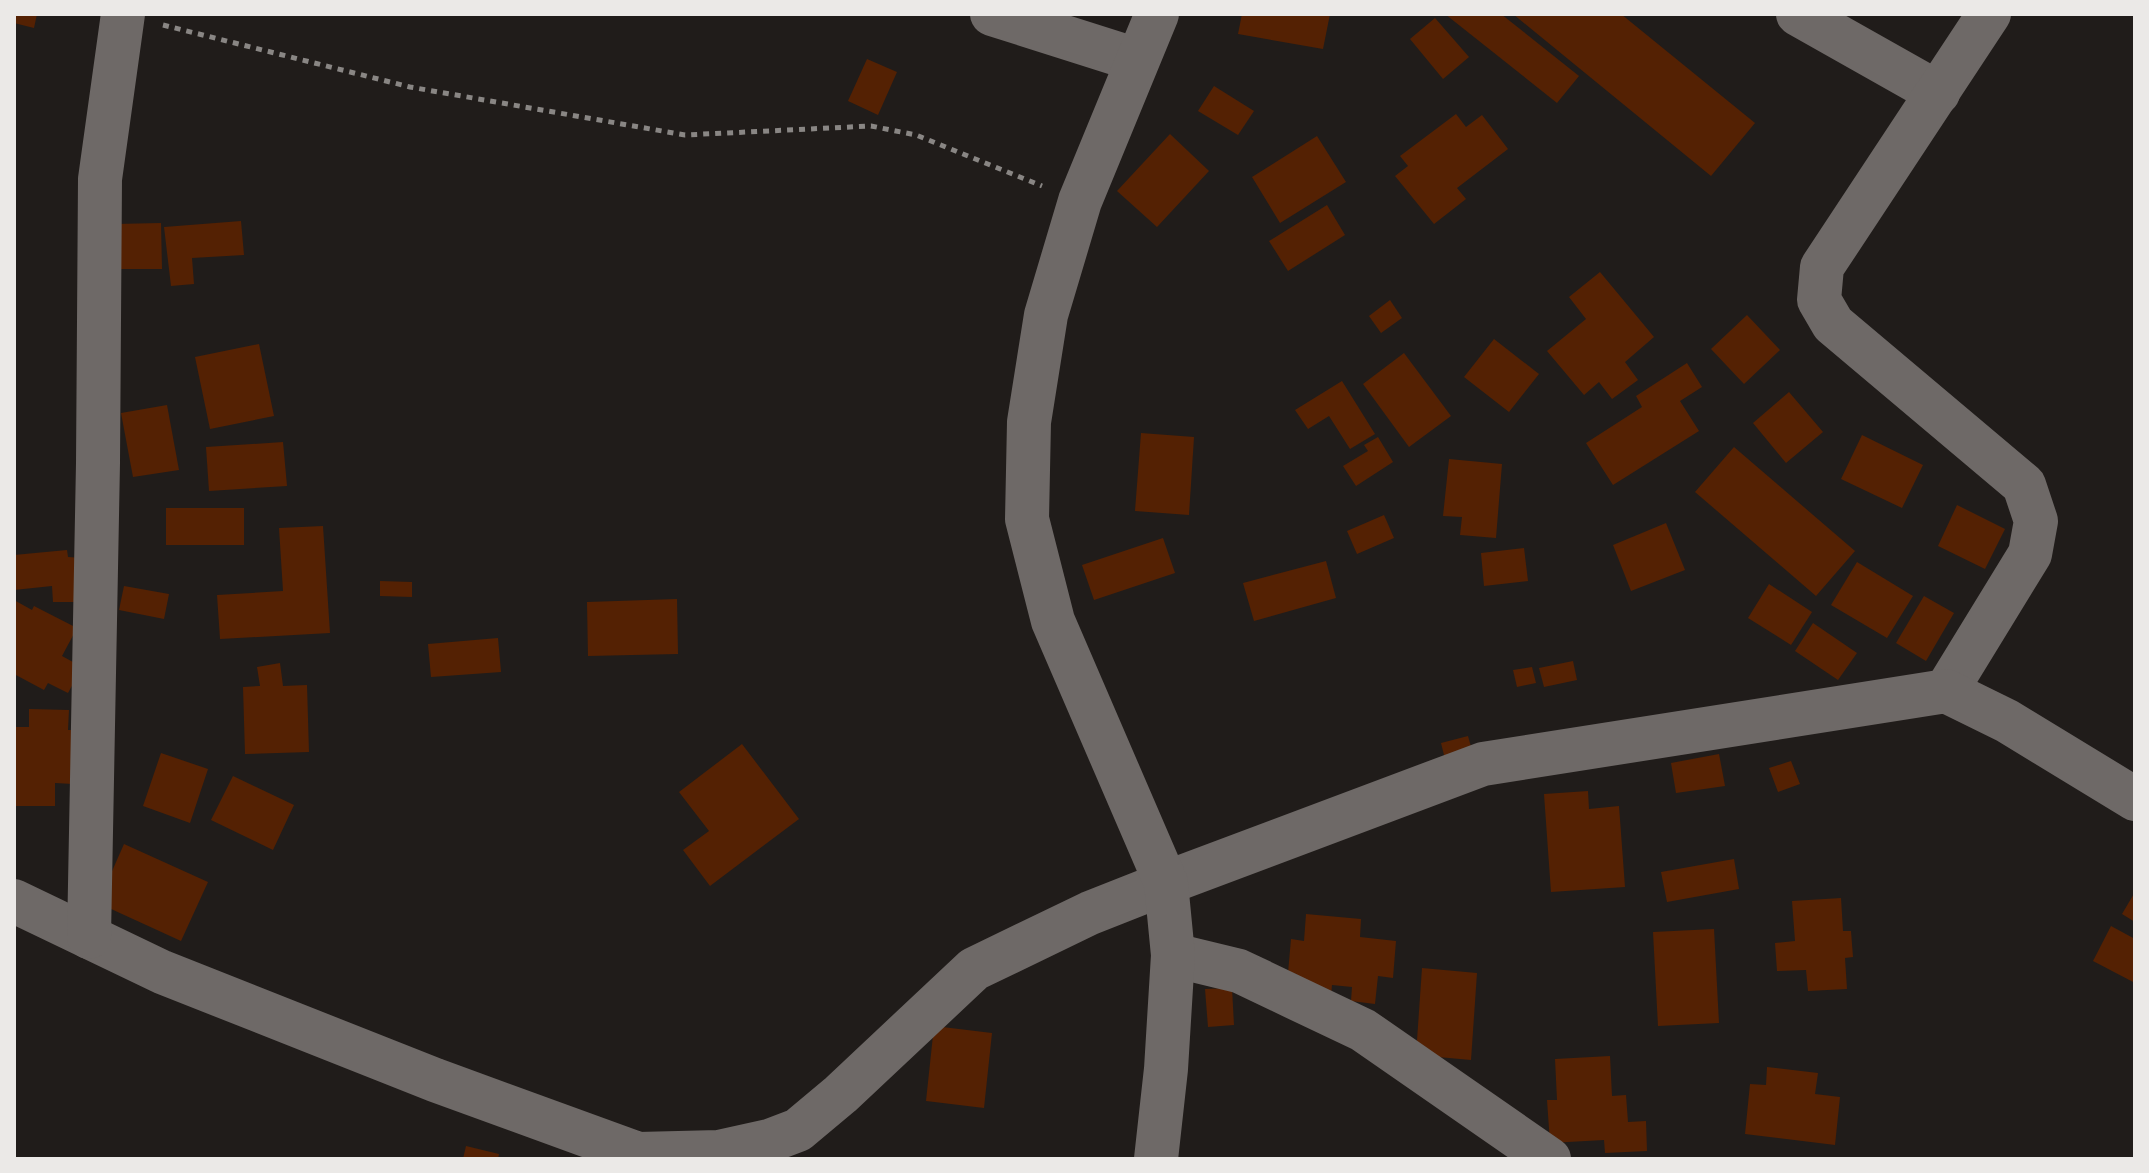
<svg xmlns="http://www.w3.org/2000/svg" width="2149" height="1173" font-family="Montserrat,sans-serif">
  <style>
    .building { fill: #542103 }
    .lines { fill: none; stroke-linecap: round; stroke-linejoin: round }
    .path { stroke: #898684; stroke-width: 5; stroke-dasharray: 6 6; stroke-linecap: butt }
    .minor { stroke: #6e6967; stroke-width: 44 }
  </style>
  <rect width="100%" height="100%" fill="#201c1a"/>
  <g class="building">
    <polygon points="14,14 37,14 34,28 14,23"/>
    <polygon points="1242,14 1330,14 1323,49 1238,34"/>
    <polygon points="1445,14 1501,14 1579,76 1557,103"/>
    <polygon points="1513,14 1621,14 1755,123 1711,176"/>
    <polygon points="1435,18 1469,57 1443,79 1410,39"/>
    <polygon points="867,59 897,72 878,115 848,101"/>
    <polygon points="1214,86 1254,111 1238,135 1198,111"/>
    <polygon points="1456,114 1466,127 1482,115 1508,149 1457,188 1466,199 1434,224 1395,176 1408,166 1400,156"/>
    <polygon points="1170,134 1209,171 1157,227 1117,191"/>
    <polygon points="1317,136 1346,182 1280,223 1252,177"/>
    <polygon points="1327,205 1345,235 1288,271 1269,241"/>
    <polygon points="241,221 244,255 192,258 194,284 171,286 164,227"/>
    <polygon points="161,223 162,269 116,269 115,224"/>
    <polygon points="1600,272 1654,337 1625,362 1638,380 1612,399 1599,382 1584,395 1547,351 1586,319 1569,297"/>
    <polygon points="1390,300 1402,318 1381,333 1369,316"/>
    <polygon points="1747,315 1780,350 1744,384 1711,349"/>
    <polygon points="1494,339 1539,374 1509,412 1464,377"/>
    <polygon points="259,344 274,416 210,429 195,357"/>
    <polygon points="1404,353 1451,416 1409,447 1363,384"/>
    <polygon points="1687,363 1702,387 1680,401 1699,431 1613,485 1586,443 1642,407 1636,396"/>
    <polygon points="1342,381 1375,434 1350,449 1329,416 1308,429 1295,410"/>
    <polygon points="1789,392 1823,432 1786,463 1753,423"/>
    <polygon points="167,405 179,470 133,477 121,413"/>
    <polygon points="1141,433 1194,437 1189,515 1135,511"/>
    <polygon points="1862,435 1923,465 1902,508 1841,479"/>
    <polygon points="1378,437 1393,462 1356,486 1343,466 1368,451 1364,445"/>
    <polygon points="283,442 287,486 209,491 206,447"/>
    <polygon points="1734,447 1855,551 1816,596 1695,492"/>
    <polygon points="1449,459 1502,464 1496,538 1460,535 1462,517 1443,516"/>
    <polygon points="1957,505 2005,529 1985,569 1938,546"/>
    <rect x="166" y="508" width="78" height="37"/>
    <polygon points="1384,515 1394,538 1357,554 1347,531"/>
    <polygon points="1666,523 1685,570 1631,591 1613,545"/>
    <polygon points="323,526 330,633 220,639 217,595 283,591 279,528"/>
    <polygon points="1163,538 1175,573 1094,600 1082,565"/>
    <polygon points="1524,548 1528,581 1484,586 1481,553"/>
    <polygon points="67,550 68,557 82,558 84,602 53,602 52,586 14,590 14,555"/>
    <polygon points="1326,561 1336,598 1254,621 1243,583"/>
    <polygon points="1857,562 1913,596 1887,638 1831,605"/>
    <polygon points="380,581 412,582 412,597 380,596"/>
    <polygon points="1769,584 1812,612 1791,645 1748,618"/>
    <polygon points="124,586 169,594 164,619 119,610"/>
    <polygon points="1924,596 1954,613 1926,661 1896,643"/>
    <polygon points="677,599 678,654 588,656 587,602"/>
    <polygon points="14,600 32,610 34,606 77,628 62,656 82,667 68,693 48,683 44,690 14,674"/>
    <polygon points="1813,623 1857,653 1838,680 1795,651"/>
    <polygon points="498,638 501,672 431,677 428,644"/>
    <polygon points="1573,661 1577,680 1544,687 1539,668"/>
    <polygon points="280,663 283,686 307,685 309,752 245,754 243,687 260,686 257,667"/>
    <polygon points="1532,667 1536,683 1517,687 1513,670"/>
    <polygon points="29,709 69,710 68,730 73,730 73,784 55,783 55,806 14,806 14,727 29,727"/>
    <polygon points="1468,736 1475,761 1447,767 1441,743"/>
    <polygon points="742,744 799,819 710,886 683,850 709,831 679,792"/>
    <polygon points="161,753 208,769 190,823 143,806"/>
    <polygon points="1719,754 1725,786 1676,793 1671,763"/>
    <polygon points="1791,761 1800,784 1778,792 1769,768"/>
    <polygon points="233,776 294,805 273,850 211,820"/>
    <polygon points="1588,791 1589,809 1619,806 1625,887 1551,892 1544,794"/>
    <polygon points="124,844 208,882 181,941 98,903"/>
    <polygon points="1734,859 1739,889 1667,902 1661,872"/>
    <polygon points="2135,892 2135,922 2122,914"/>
    <polygon points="1841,898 1843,931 1851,931 1853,957 1845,958 1847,989 1808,991 1806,970 1777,971 1775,943 1795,941 1792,901"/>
    <polygon points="1306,914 1361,919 1360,937 1396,941 1393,978 1378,976 1375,1004 1351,1001 1352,987 1332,985 1331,996 1295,992 1297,974 1288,973 1291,939 1304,941"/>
    <polygon points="2111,926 2135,939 2135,983 2093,961"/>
    <polygon points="1714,929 1719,1023 1658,1026 1653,932"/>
    <polygon points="1422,968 1477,973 1471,1060 1416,1055"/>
    <polygon points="1232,988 1234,1025 1208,1027 1205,989"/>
    <polygon points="934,1026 992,1033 984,1108 926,1101"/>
    <polygon points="1610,1056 1612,1096 1626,1095 1628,1122 1646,1121 1647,1151 1605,1153 1604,1140 1550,1143 1547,1100 1557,1100 1555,1059"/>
    <polygon points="1767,1067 1818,1073 1815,1094 1840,1097 1835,1145 1745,1134 1750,1084 1766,1085"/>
    <polygon points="466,1146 499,1154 498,1159 463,1159"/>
  </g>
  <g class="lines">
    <polyline class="path" points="163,25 410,87 685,135 871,126 916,135 1042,186"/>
    <g class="minor">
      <polyline points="992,14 1137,60"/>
      <polyline points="1798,14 1938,93"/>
      <polyline points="1946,691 2030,554 2036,521 2024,485 1833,324 1819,300 1822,267 1989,14"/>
      <polyline points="14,901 162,972 435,1080 638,1154 719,1152 769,1141 798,1130 841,1094 974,969 1090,913 1166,883 1483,764 1946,691 2007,721 2135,799"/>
      <polyline points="89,937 98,463 100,179 123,14"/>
      <polyline points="1173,955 1239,971 1363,1030 1549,1159"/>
      <polyline points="1156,1159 1166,1069 1173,955 1166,883 1053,621 1027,519 1029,422 1046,315 1080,201 1157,14"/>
    </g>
  </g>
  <rect width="2149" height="1173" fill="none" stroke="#ebe9e7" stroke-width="32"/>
</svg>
